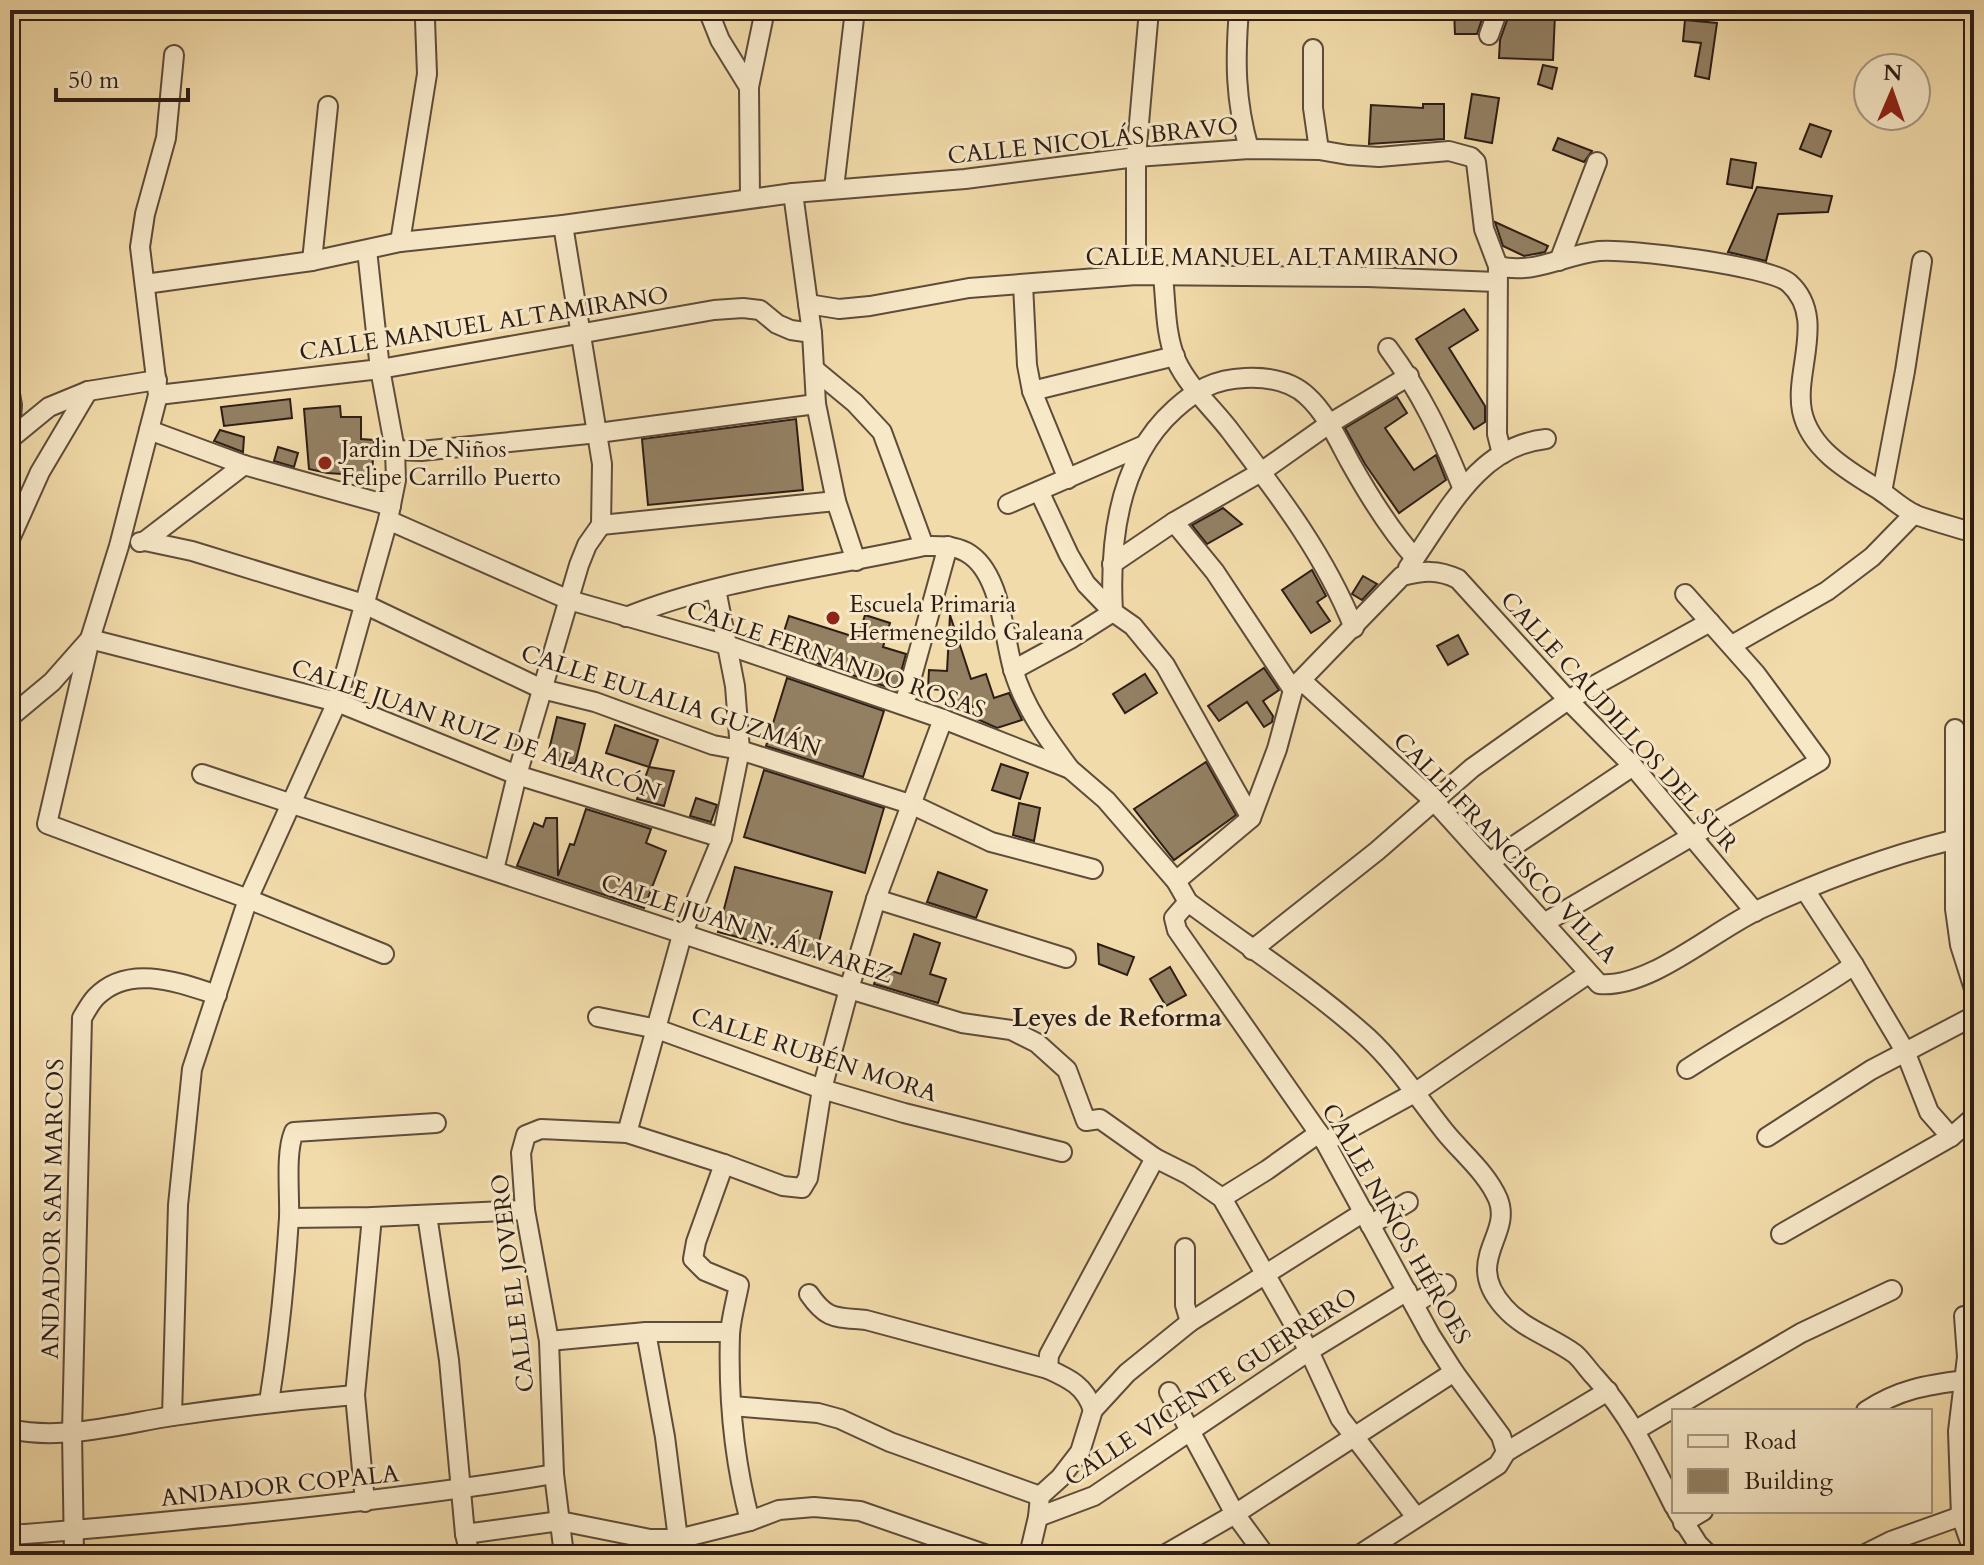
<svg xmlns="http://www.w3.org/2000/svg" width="1984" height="1565" font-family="Cardo,serif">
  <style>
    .building { fill: #938063; stroke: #2d1d16; stroke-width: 2 }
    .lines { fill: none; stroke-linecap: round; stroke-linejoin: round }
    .minor-casing { stroke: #5e4c3b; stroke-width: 22 }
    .minor { stroke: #f7e8c8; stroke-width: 18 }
    .poi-dot { fill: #8f2418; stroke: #f7e8c8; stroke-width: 3 }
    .labels { text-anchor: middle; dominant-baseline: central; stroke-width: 6; stroke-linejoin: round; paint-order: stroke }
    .street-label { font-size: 24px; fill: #2d1d16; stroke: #f7e8c8 }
    .poi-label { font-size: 24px; fill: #2d1d16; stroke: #f7e8c8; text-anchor: start }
    .neighbourhood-label { font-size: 26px; font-weight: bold; fill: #2d1d16; stroke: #f7e8c8 }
  </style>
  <rect width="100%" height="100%" fill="#f2dbaa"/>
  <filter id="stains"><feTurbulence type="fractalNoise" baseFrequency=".0025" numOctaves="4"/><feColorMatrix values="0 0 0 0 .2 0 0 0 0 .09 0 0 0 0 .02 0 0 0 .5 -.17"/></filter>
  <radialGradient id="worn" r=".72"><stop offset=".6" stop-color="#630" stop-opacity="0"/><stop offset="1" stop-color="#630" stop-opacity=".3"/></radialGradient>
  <g class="building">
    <polygon points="1454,10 1485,10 1477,34 1455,34"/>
    <polygon points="1510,12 1555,14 1553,60 1499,58 1500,40"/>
    <polygon points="1685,20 1717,23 1709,79 1695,76 1701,43 1683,41"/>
    <polygon points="1543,65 1557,68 1552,89 1538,84"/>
    <polygon points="1472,94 1499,98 1492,143 1465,138"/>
    <polygon points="1423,104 1444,104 1444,139 1369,144 1371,105 1423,108"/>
    <polygon points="1810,124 1831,131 1821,157 1800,149"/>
    <polygon points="1558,138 1592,151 1584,162 1553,150"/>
    <polygon points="1731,159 1756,163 1752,188 1727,184"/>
    <polygon points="1757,187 1832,196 1828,212 1778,214 1766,261 1728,252"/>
    <polygon points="1495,222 1548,246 1545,252 1524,256 1503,246"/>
    <polygon points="1464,309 1478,330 1449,348 1485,406 1485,422 1474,429 1416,339"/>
    <polygon points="1397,397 1407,413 1385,428 1414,470 1436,455 1446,480 1399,513 1365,464 1345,428"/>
    <polygon points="290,399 292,418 224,426 221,407"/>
    <polygon points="340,406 341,417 361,417 361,439 374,440 372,476 327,473 309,469 304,409"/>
    <polygon points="796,419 803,490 648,505 642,439"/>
    <polygon points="220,430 244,437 243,452 214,441"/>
    <polygon points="278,447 298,453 294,467 274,461"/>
    <polygon points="1223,508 1242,524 1207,544 1192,525"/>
    <polygon points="1312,570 1326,596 1317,602 1330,621 1311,633 1282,590"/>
    <polygon points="1363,576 1377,584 1362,600 1352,594"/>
    <polygon points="865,615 890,623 883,647 906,654 896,690 778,650 789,616 858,638"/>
    <polygon points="950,615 971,679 986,674 994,698 1009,693 1022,720 997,728 977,719 972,706 953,710 947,690 928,689 929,670 947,671"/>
    <polygon points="1458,635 1468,654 1448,665 1437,646"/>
    <polygon points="1264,668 1279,690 1263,701 1273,716 1272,722 1264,727 1247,702 1219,721 1208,706"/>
    <polygon points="1145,674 1157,693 1125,713 1113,694"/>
    <polygon points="787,678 884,711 863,777 766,746"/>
    <polygon points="557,717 585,724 575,764 547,758"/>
    <polygon points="615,725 658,740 649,767 606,753"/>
    <polygon points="1206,762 1236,815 1174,860 1134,809"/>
    <polygon points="1001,764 1028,773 1020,799 992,790"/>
    <polygon points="649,767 674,771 664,806 637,799"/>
    <polygon points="764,770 884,808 865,873 744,837"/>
    <polygon points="696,798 717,805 711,822 690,816"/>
    <polygon points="1019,803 1040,808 1034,841 1013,835"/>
    <polygon points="586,809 651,829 646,843 666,851 644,908 517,866 534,823 543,827 546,818 557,818 558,876 570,844 574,845"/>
    <polygon points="735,867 832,892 815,957 718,932"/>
    <polygon points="938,872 987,890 976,918 927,902"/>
    <polygon points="914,934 940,943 930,974 946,979 938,1003 874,984 880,967 901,974"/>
    <polygon points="1098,944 1134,957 1127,975 1099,964"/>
    <polygon points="1170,967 1186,995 1166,1006 1150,979"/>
  </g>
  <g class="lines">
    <g class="minor-casing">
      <g id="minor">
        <polyline points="708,10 720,40 749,87"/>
        <path d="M1239,10C1235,60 1235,100 1249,149"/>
        <polyline points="1489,35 1498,10"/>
        <polyline points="1313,49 1313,108 1319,150"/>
        <polyline points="174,55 166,138 145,214 140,247 158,395 119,546 90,639 47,824 248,899 384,954"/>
        <polyline points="834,188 855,10"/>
        <polyline points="793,193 812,333 816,404 836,501 856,561"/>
        <polyline points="750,198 749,87 765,10"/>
        <polyline points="400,242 427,74 425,20"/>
        <polyline points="312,261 328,106"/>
        <polyline points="1559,261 1597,162"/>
        <path d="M1498,266C1535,275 1563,255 1599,251C1627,248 1770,266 1789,283C1827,317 1794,370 1802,411C1810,450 1850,472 1881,491C1892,499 1904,510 1916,515C1935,522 1955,527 1974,533"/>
        <polyline points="1136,275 1136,157 1149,10"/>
        <path d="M1163,276C1166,303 1165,334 1176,360C1188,387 1213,408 1231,432C1278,494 1325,555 1354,628"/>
        <polyline points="145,284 312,261 400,242 563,225 793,193 965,179 1136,157 1249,149 1319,150 1348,155 1379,157 1449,151 1471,157 1476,162 1484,229 1498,266 1497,434 1502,454"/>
        <polyline points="1023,284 1027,365 1032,391 1068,479"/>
        <polyline points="808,304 839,309 870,306 969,288 1136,275 1368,277 1497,282"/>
        <path d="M1388,348C1422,394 1441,435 1462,487"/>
        <polyline points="814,369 855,403 882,432 924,546"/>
        <polyline points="1032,391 1175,356"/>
        <polyline points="10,394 12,405 10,435"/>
        <polyline points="158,395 380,369 714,310 743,308 760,310 777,324 791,330 812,333"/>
        <polyline points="149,430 244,465 391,506"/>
        <polyline points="10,439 49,407 88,391 157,380"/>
        <polyline points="395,450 421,451 598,433 816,404"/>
        <polyline points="1039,491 1069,555 1086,584 1113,612 1133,626 1165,665 1251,818"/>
        <polyline points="1882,492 1905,371 1922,261"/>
        <polyline points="1008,504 1142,446"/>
        <path d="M388,520L569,600L727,645L943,719L1070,769L1106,800L1176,881L1188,902C1248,947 1313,988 1368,1038C1398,1066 1420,1101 1445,1132C1462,1153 1487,1173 1498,1199C1513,1236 1462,1260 1504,1307C1523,1329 1552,1337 1575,1354C1582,1360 1588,1370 1595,1377C1630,1415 1651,1460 1674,1506"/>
        <polyline points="1174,522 1215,572 1293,690"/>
        <polyline points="601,525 836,501"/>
        <polyline points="10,539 40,472 88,391"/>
        <polyline points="145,541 192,551 364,604 542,689 595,702 713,745 740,750 913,805 991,842 1093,869"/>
        <polyline points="140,542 145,541 244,465"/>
        <polyline points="1112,564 1174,522 1261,472 1329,424 1409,376"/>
        <path d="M1408,568C1445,517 1476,446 1546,439"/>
        <path d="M626,617C719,579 826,568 924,546C938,546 953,545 966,552C1001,571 1003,634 1013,669C1024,707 1047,738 1070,769"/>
        <polyline points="1732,645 1827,591 1872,557 1914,514"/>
        <path d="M1013,670L1072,638L1113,612C1109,540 1119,459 1175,409C1196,390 1215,379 1245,378C1267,377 1290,380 1307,396C1326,413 1338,440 1350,462C1369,496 1389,529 1415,558"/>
        <path d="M1301,680L1434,801L1599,984C1649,989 1713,931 1758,910C1827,878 1900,851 1974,835"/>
        <polyline points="904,705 948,546"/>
        <polyline points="10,717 52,682 90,639 337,702 517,775 722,838"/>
        <polyline points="1955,729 1955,909 1960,945 1974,989"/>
        <polyline points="202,774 849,989 962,1023 1011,1030 1037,1043 1067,1070 1086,1121 1100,1119 1155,1158 1189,1175 1222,1198 1309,1351 1340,1418 1416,1517"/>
        <polyline points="1490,862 1633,766"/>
        <polyline points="494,870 517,775 579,565 587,545 601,525 602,464 563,225"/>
        <path d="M1176,881L1251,818L1277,749L1293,690L1301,680L1402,576C1423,571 1437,569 1458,579L1568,700L1633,766L1755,912"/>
        <polyline points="1805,890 1854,965 1905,1051 1929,1112 1951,1137"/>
        <polyline points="876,899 1066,958"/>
        <polyline points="1188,902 1174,918 1177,930 1325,1142 1431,1336 1454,1372 1501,1436 1506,1452"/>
        <polyline points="1544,923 1820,761 1756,674 1685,594"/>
        <polyline points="1252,950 1377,851 1472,768 1524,731 1568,700 1710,622"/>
        <polyline points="598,1017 657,1029 822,1089 904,1113 1062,1152"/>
        <path d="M1687,1069C1742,1033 1800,1002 1854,965"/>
        <polyline points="627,1133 682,935 722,838 740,750 735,686 716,589"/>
        <polyline points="1767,1137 1871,1070 1974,1016"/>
        <polyline points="1325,1142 1416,1092 1588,974"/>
        <path d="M724,1164L696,1242L693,1259L705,1271L739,1285C736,1301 731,1318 730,1334C728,1397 734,1461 750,1521"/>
        <polyline points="1222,1198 1267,1170 1319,1133"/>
        <polyline points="427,1215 449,1360 465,1534 470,1555"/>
        <polyline points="289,1218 372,1217 525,1210"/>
        <polyline points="1370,1225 1408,1202"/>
        <polyline points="1781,1234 1951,1137 1974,1117"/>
        <polyline points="1185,1248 1185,1305 1190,1322"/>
        <path d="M809,1294C827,1320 835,1317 866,1320L1048,1369C1070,1379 1085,1386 1093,1410"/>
        <polyline points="1414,1304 1446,1284"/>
        <polyline points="1964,1316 1967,1357 1958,1431 1961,1516 1974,1553"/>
        <polyline points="646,1332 665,1437 678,1539"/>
        <polyline points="549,1341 646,1332 730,1332"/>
        <polyline points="1048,1369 1049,1355 1155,1158"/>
        <polyline points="1169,1392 1235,1514 1265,1555"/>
        <path d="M269,1402C279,1340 285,1280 289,1218C290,1193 285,1153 294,1132L436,1123"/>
        <polyline points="732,1406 818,1413 840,1419 890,1442 1040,1496"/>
        <path d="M1866,1411C1899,1389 1927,1385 1965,1380"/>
        <polyline points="172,1416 178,1205 192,1069 248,899 337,702 388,520 396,480 395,450 380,369 367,250"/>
        <path d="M10,1429C62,1441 121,1424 173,1416C234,1407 294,1400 355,1395"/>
        <polyline points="1636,1430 1801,1333 1892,1290"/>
        <polyline points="365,1502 355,1395 372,1217"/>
        <polyline points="1677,1511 1698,1544 1709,1555"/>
        <polyline points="1038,1517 1094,1496 1309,1351 1407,1291"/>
        <polyline points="1683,1523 1703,1511"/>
        <polyline points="465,1534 560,1521 650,1539 678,1539 750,1521 779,1510 814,1507 860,1511 987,1555"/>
        <path d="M10,1535C85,1530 160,1522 234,1515C342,1504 448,1492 554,1474"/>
        <path d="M74,1555L72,1432L82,1018C86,1011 91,1002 96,997C129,963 180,983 217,995"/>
        <polyline points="564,1555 554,1474 549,1341 525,1210 521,1153 526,1135 541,1129 627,1133 724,1164 783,1186 802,1188 808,1178 822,1089 849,989 876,899 943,719"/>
        <polyline points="1029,1555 1038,1517 1040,1496 1060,1478 1080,1452 1093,1410 1127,1373 1190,1322 1364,1212"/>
        <polyline points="1164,1555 1235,1514 1454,1372"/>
        <polyline points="1359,1555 1498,1465 1506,1452 1608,1391"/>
        <polyline points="1863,1555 1891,1541 1961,1516"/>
      </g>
    </g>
    <use href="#minor" class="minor"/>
  </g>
  <g class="poi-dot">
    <circle cx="325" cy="463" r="8"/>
    <circle cx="833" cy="618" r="8"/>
  </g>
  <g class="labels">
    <g class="street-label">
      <text transform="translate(1093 141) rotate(-6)">CALLE NICOLÁS BRAVO</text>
      <text x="1272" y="257">CALLE MANUEL ALTAMIRANO</text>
      <text transform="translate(484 324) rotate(-9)">CALLE MANUEL ALTAMIRANO</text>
      <text transform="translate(836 660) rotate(19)">CALLE FERNANDO ROSAS</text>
      <text transform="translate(671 701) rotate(18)">CALLE EULALIA GUZMÁN</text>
      <text transform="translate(1619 722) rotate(48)">CALLE CAUDILLOS DEL SUR</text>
      <text transform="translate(476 730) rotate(19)">CALLE JUAN RUIZ DE ALARCÓN</text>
      <text transform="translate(1505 848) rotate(46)">CALLE FRANCISCO VILLA</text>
      <text transform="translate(747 929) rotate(18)">CALLE JUAN N. ÁLVAREZ</text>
      <text transform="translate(814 1055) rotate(18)">CALLE RUBÉN MORA</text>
      <text transform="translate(53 1209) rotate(-89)">ANDADOR SAN MARCOS</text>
      <text transform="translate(1396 1224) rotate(60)">CALLE NIÑOS HÉROES</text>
      <text transform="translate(513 1283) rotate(-97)">CALLE EL JOVERO</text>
      <text transform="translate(1211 1387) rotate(-33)">CALLE VICENTE GUERRERO</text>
      <text transform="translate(280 1486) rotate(-6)">ANDADOR COPALA</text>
    </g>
    <g class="poi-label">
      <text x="341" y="449">Jardin De Niños<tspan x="341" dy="28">Felipe Carrillo Puerto</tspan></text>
      <text x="849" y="604">Escuela Primaria<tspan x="849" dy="28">Hermenegildo Galeana</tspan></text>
    </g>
    <g class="neighbourhood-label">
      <text x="1117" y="1017">Leyes de Reforma</text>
    </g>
  </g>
  <rect width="1984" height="1565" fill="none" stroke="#f2dbaa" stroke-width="40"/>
  <rect x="12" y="12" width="1960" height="1541" fill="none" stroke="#2d1d16" stroke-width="4"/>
  <rect x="20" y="20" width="1944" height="1525" fill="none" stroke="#2d1d16" stroke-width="2"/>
  <rect x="1672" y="1409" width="260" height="104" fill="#f7e8c8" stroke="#a69781" stroke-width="2"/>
  <rect x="1688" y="1435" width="40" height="12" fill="#f7e8c8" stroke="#a69781" stroke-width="2"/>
  <text x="1744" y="1449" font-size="24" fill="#2d1d16">Road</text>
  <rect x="1688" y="1469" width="40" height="24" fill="#938063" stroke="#a69781" stroke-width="2"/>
  <text x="1744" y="1489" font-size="24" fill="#2d1d16">Building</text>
  <g transform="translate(1892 92) rotate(2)"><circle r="38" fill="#f7e8c8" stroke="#a69781" stroke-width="2"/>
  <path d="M0-6L14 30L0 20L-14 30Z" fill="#8f2418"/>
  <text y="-12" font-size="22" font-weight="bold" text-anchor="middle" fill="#2d1d16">N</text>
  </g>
  <path d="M56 88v12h132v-12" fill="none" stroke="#2d1d16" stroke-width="4"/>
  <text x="68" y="88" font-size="24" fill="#2d1d16" stroke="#f7e8c8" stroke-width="6" paint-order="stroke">50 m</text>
  <rect width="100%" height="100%" filter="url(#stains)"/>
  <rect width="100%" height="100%" fill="url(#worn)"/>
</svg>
